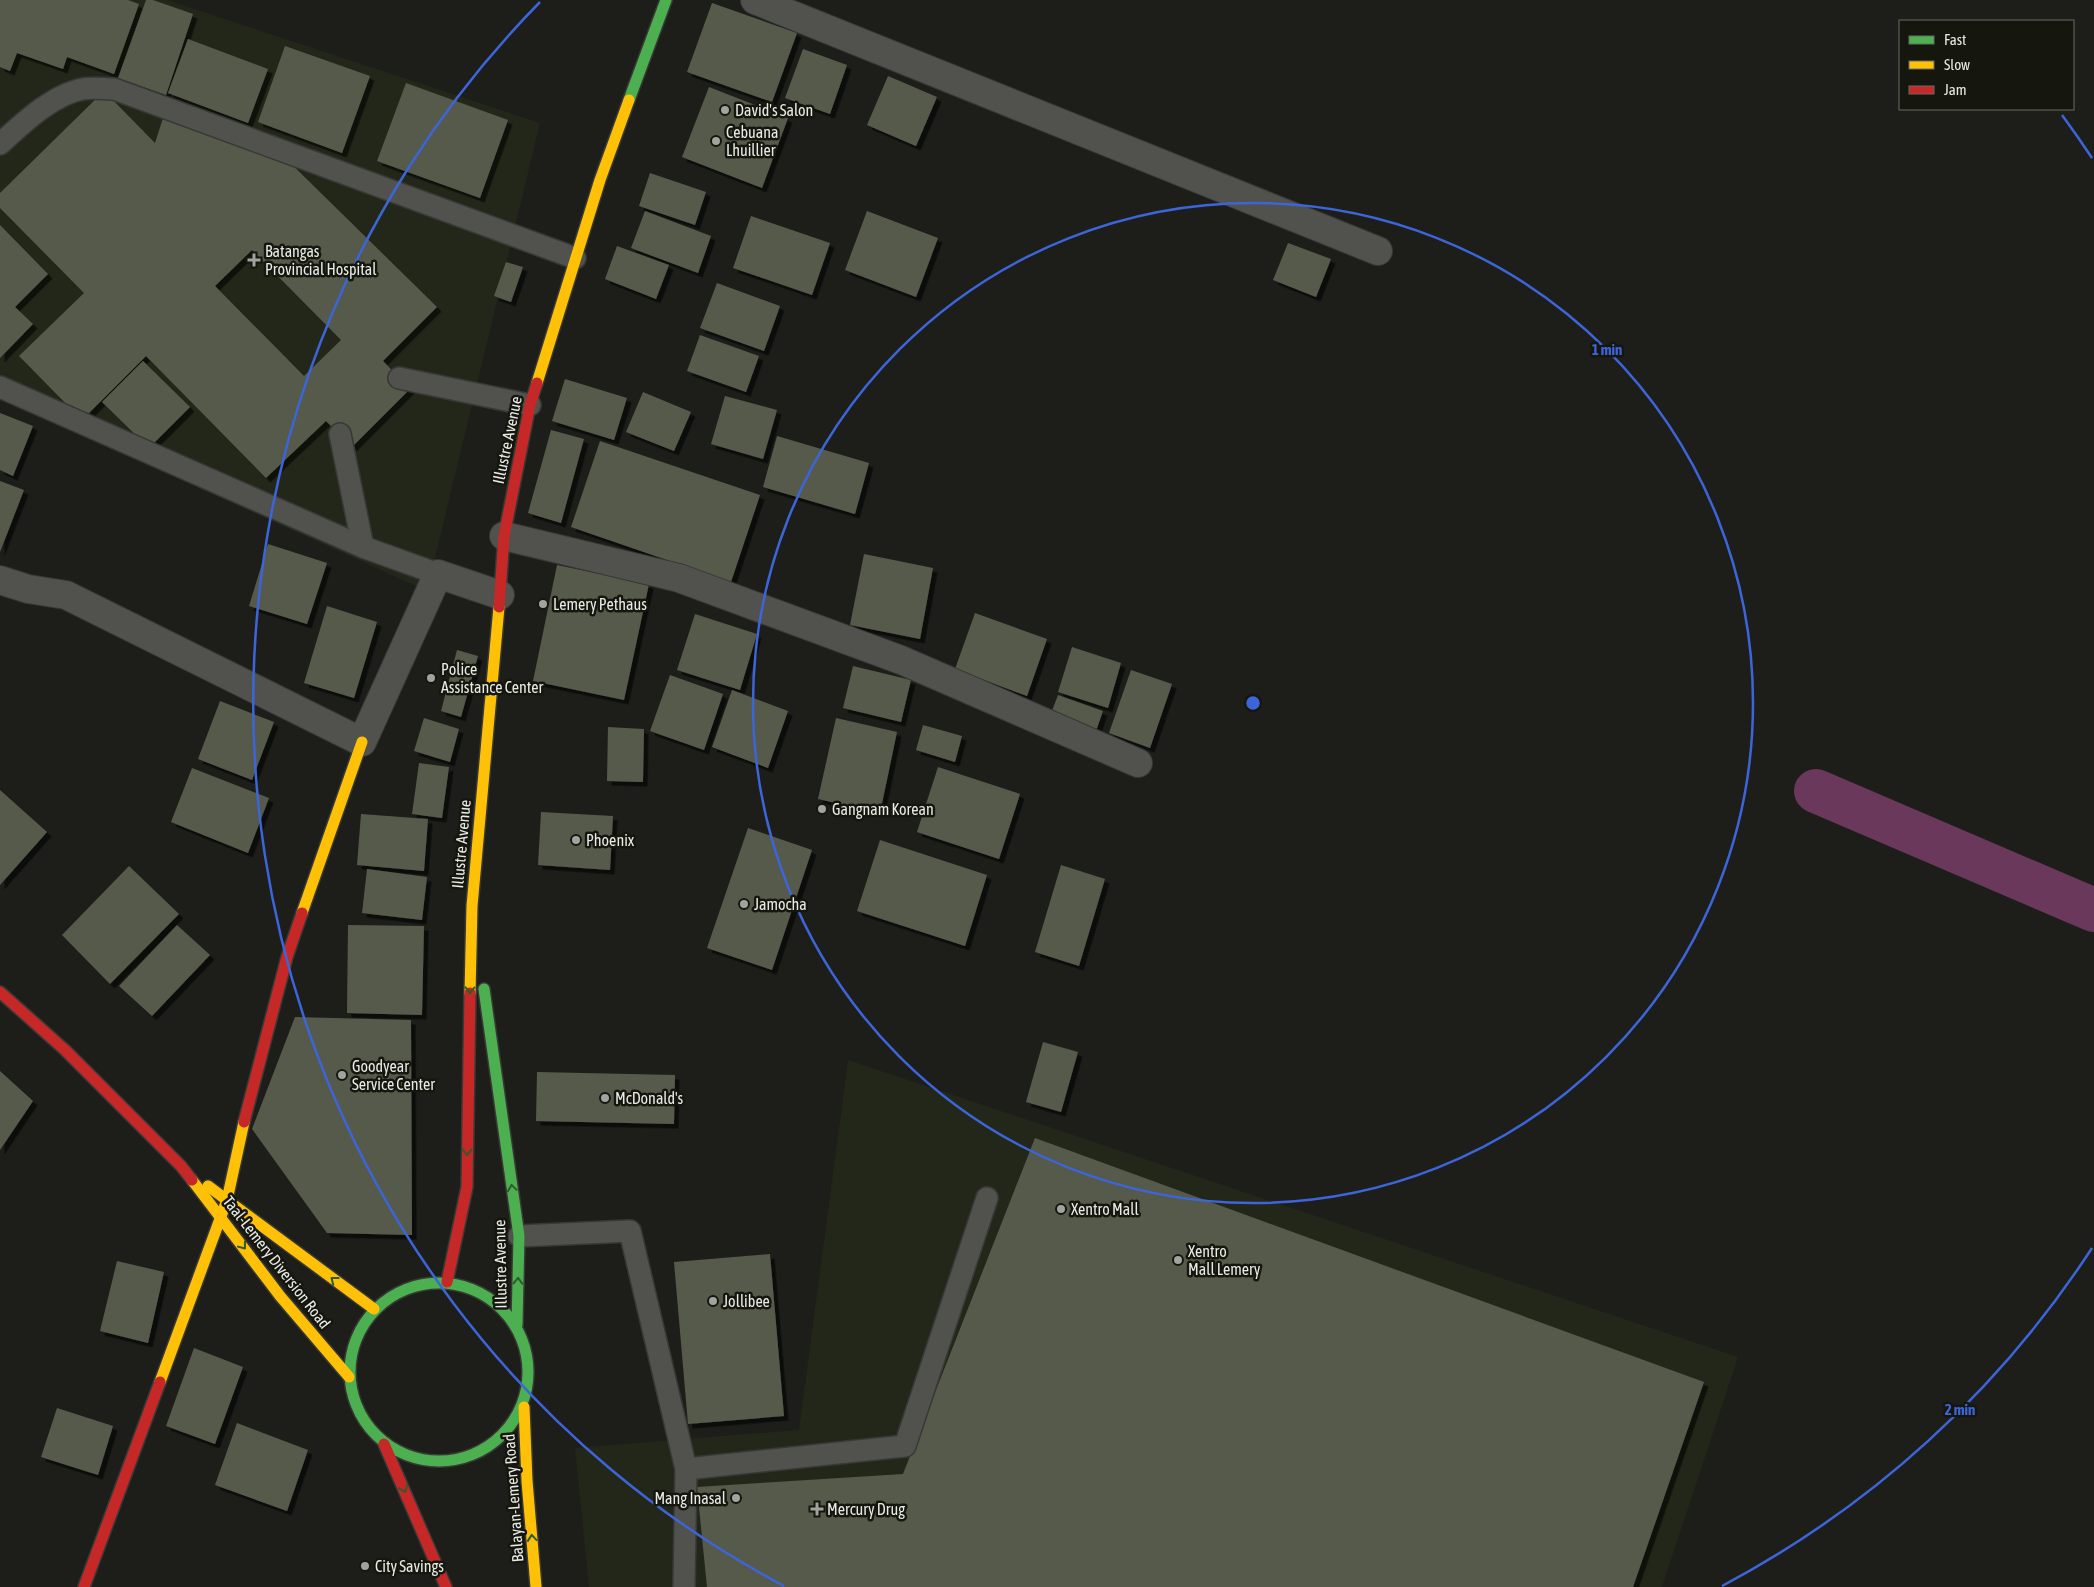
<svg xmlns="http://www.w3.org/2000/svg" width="2094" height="1587" font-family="'Asap Condensed',sans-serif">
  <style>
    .built { fill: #23271a }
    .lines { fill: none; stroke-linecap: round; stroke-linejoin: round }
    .canal { stroke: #6a385b; stroke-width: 44 }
    .building { fill: #575a4c; fill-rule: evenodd; filter: url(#shadow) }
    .lane-casing { stroke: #383936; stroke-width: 24 }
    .street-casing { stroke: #383936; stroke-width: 30 }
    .fast-casing { stroke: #383936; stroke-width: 14 }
    .slow-casing { stroke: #383936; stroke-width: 14 }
    .jam-casing { stroke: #383936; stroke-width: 14 }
    .lane { stroke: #51524e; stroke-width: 21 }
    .street { stroke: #51524e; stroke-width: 28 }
    .fast { stroke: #4caf50; stroke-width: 11 }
    .slow { stroke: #ffc107; stroke-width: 11 }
    .jam { stroke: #c62828; stroke-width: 11 }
    .oneway { stroke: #2e5b2c }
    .ring { fill: none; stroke: #3c65da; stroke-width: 2.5 }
    .poi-dot { fill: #a2a39e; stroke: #15170f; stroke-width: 2 }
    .labels { text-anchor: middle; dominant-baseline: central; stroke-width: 5; stroke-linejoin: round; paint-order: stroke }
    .poi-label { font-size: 16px; fill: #e9eae5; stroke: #15170f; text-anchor: start }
    .street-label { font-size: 16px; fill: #e9eae5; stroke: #15170f }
    .centre { fill: #3c65da; stroke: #15170f; stroke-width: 2.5 }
    .ring-label { font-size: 15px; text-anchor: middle; font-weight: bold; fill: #3c65da; stroke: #15170f; stroke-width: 5; stroke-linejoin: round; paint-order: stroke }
  </style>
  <defs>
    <filter id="shadow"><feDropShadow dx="4.5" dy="4.5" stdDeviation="0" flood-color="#0009"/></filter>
  </defs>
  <rect width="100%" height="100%" fill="#1d1e1a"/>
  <g class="built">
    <polygon points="0,0 167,0 540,123 427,591 0,398"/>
    <polygon points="848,1060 1738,1357 1662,1587 589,1587 575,1448 799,1430"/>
  </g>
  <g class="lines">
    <polyline class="canal" points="1816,791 2094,910"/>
  </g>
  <g class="building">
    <polygon points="0,0 128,0 139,4 114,74 67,57 63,69 17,53 10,71 0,67"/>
    <polygon points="146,0 153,0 193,14 166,95 118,78"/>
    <polygon points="712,3 797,33 772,102 687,72"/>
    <polygon points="188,39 268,69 248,123 168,93"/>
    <polygon points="285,46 370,76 342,153 258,122"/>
    <polygon points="803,49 847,65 830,114 785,98"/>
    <polygon points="888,76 937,97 916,146 867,125"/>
    <polygon points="406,83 508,120 480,198 377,161"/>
    <polygon points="709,87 788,118 762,188 682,157"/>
    <path d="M104,91L155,143L165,112L273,146L437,307L383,361L410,389L352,447L326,421L266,478L146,356L82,420L19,356L84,293L0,208V193ZM252,250L341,340L304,376L215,286Z"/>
    <polygon points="650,173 706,192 695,225 639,206"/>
    <polygon points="645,211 711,236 698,273 631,248"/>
    <polygon points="867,211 938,238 916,297 845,270"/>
    <polygon points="751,216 830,243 812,295 733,268"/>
    <polygon points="0,225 48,274 15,307 33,324 0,358"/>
    <polygon points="1288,243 1331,259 1316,297 1273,280"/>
    <polygon points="617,246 669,265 656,299 605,279"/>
    <polygon points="506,262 523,267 511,302 494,296"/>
    <polygon points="717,283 780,306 764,351 700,328"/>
    <polygon points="700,335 759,356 746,392 687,371"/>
    <polygon points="143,361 190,407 149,448 102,402"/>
    <polygon points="565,379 627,398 614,440 552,421"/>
    <polygon points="643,392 691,412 674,451 626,432"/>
    <polygon points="725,396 777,410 763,459 711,444"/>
    <polygon points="0,413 33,426 13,476 0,470"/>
    <polygon points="551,430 584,439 561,523 528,513"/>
    <polygon points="777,436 869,463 855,514 763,487"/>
    <polygon points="600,441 760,495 731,582 571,527"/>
    <polygon points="0,481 24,490 0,552"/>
    <polygon points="268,544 327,563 307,624 249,606"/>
    <polygon points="864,554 933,568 920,639 850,625"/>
    <polygon points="557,565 649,584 624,700 533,681"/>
    <polygon points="327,606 377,622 354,698 304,683"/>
    <polygon points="975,613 1047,639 1027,696 955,669"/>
    <polygon points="695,614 757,634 740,690 677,670"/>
    <polygon points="1072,647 1121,663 1108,708 1058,692"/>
    <polygon points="457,650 478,656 461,717 441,711"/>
    <polygon points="853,666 911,680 901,722 843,708"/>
    <polygon points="1131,670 1172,684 1150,748 1109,733"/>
    <polygon points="670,675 723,694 704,750 650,731"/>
    <polygon points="732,690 788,711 768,768 712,747"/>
    <polygon points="1058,695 1103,711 1096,731 1050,716"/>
    <polygon points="220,701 274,722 252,780 198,759"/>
    <polygon points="424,718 459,729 450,762 414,751"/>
    <polygon points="836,718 897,732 880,813 818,799"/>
    <polygon points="923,725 962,736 955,762 916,750"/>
    <polygon points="608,727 644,729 643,782 607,781"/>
    <polygon points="419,763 449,767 442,818 412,814"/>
    <polygon points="938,767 1020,794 999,859 917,832"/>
    <polygon points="192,768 269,798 248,853 171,822"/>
    <polygon points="0,790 47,832 0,885"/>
    <polygon points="541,812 613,816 610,870 538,865"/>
    <polygon points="361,814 428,819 424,871 357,865"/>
    <polygon points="748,828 812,850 772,970 707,948"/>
    <polygon points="880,840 987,875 965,946 857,911"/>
    <polygon points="1061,865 1105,879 1079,966 1035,952"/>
    <polygon points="129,866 179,914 110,984 62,935"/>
    <polygon points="367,869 427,877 422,920 362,913"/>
    <polygon points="177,925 210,955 152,1016 119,986"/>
    <polygon points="348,925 424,926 422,1015 347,1013"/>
    <polygon points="295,1017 411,1020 412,1235 327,1233 252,1129"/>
    <polygon points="1043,1042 1078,1052 1061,1112 1026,1102"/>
    <polygon points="0,1071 33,1101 0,1150"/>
    <polygon points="537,1072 675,1075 674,1124 536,1121"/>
    <polygon points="1035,1138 1704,1382 1633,1587 707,1587 697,1487 903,1474"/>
    <polygon points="770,1254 784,1416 688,1424 674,1262"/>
    <polygon points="117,1261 164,1272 148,1343 100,1331"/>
    <polygon points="194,1348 243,1367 215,1444 166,1426"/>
    <polygon points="57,1408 113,1426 98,1475 41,1457"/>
    <polygon points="237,1423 308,1450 287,1511 215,1485"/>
  </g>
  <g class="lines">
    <g class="lane-casing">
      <g id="lane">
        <path d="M0,144C21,125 53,94 83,89C92,87 104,89 114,89L575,258"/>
        <polyline points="399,378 530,405"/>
        <polyline points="0,387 363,547 340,434"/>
        <polyline points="363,547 438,574"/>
        <polyline points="519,1236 630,1231 686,1469"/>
        <polyline points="684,1587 686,1469 905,1446 987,1198"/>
      </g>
    </g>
    <g class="street-casing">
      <g id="street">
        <polyline points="755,0 1378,251"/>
        <polyline points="504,536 679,578 901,660 1138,763"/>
        <polyline points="0,580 28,589 66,595 362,742 438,574 500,595"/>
      </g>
    </g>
    <g class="fast-casing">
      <g id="fast">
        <polyline points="629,100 666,0"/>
        <polyline points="484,989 519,1236 517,1325"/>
        <circle cx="439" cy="1372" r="89"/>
      </g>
    </g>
    <g class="slow-casing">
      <g id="slow">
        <polyline points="537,383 600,180 629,100"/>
        <polyline points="302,913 362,742"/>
        <polyline points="470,993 472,906 499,607"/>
        <polyline points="192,1180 280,1296 349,1377"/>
        <polyline points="208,1186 374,1309"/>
        <polyline points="160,1382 227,1200 244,1122"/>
        <polyline points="524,1407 527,1481 536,1587"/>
      </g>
    </g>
    <g class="jam-casing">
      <g id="jam">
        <polyline points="499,607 504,536 530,405 537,383"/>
        <polyline points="0,992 65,1050 181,1166 192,1180"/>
        <polyline points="244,1122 287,957 302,913"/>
        <polyline points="447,1282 467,1187 470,993"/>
        <polyline points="384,1444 446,1587"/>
        <polyline points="84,1587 160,1382"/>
      </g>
    </g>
    <use href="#lane" class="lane"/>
    <use href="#street" class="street"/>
    <use href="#fast" class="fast"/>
    <use href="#slow" class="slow"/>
    <use href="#jam" class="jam"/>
  </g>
  <defs><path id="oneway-chevron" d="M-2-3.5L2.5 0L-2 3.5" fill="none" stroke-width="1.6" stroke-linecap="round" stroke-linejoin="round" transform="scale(1.25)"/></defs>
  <g class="oneway">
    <use href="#oneway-chevron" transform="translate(470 990) rotate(91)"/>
    <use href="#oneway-chevron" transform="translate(467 1152) rotate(91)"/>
    <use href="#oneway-chevron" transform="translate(512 1188) rotate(-98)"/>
    <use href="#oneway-chevron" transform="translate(243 1246) rotate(53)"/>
    <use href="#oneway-chevron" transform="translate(334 1280) rotate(-142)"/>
    <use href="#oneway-chevron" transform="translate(518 1281) rotate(-89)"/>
    <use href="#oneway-chevron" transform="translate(404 1489) rotate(67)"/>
    <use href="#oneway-chevron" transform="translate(532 1538) rotate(-95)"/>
  </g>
  <g class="ring">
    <circle cx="1253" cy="703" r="500"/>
    <path d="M2092 1248A1000 1000 0 0 1 1722 1586M784 1586A1000 1000 0 0 1 540 2M2062 115A1000 1000 0 0 1 2092 158"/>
  </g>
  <g class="poi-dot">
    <circle cx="725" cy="110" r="5"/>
    <circle cx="716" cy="141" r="5"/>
    <path d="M251.5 252.5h5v5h5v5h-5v5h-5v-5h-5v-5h5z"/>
    <circle cx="543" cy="604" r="5"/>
    <circle cx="431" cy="678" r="5"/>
    <circle cx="822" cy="809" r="5"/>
    <circle cx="576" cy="840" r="5"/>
    <circle cx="744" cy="904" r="5"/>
    <circle cx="342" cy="1075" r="5"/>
    <circle cx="605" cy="1098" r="5"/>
    <circle cx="1061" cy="1209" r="5"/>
    <circle cx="1178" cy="1260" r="5"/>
    <circle cx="713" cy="1301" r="5"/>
    <circle cx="736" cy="1498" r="5"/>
    <path d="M814.5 1501.5h5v5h5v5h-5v5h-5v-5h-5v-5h5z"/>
    <circle cx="365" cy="1566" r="5"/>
  </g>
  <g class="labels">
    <g class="poi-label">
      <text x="735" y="110">David's Salon</text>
      <text x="726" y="132">Cebuana<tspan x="726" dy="18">Lhuillier</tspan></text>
      <text x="265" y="251">Batangas<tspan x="265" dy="18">Provincial Hospital</tspan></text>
      <text x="553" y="604">Lemery Pethaus</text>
      <text x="441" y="669">Police<tspan x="441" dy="18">Assistance Center</tspan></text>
      <text x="832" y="809">Gangnam Korean</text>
      <text x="586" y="840">Phoenix</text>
      <text x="754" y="904">Jamocha</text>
      <text x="352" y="1066">Goodyear<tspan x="352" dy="18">Service Center</tspan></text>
      <text x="615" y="1098">McDonald's</text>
      <text x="1071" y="1209">Xentro Mall</text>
      <text x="1188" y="1251">Xentro<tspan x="1188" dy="18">Mall Lemery</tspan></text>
      <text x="723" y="1301">Jollibee</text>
      <text x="726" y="1498" text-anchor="end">Mang Inasal</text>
      <text x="827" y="1509">Mercury Drug</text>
      <text x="375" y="1566">City Savings</text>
    </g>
    <g class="street-label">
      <text transform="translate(507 440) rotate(-78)">Illustre Avenue</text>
      <text transform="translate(461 844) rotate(-85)">Illustre Avenue</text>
      <text transform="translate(277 1262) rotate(52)">Taal-Lemery Diversion Road</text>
      <text transform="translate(500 1264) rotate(-91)">Illustre Avenue</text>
      <text transform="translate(513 1498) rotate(-94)">Balayan-Lemery Road</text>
    </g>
  </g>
  <circle cx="1253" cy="703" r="8" class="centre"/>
  <g class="ring-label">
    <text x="1607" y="355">1 min</text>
    <text x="1960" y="1415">2 min</text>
  </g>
  <rect x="1899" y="20" width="175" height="90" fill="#15170f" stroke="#6a6b65"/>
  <rect x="1909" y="36" width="25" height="8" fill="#4caf50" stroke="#6a6b65"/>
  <text x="1944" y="45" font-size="15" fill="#e9eae5">Fast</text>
  <rect x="1909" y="61" width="25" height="8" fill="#ffc107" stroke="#6a6b65"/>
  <text x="1944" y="70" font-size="15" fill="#e9eae5">Slow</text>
  <rect x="1909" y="86" width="25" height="8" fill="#c62828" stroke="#6a6b65"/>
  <text x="1944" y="95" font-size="15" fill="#e9eae5">Jam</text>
</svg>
